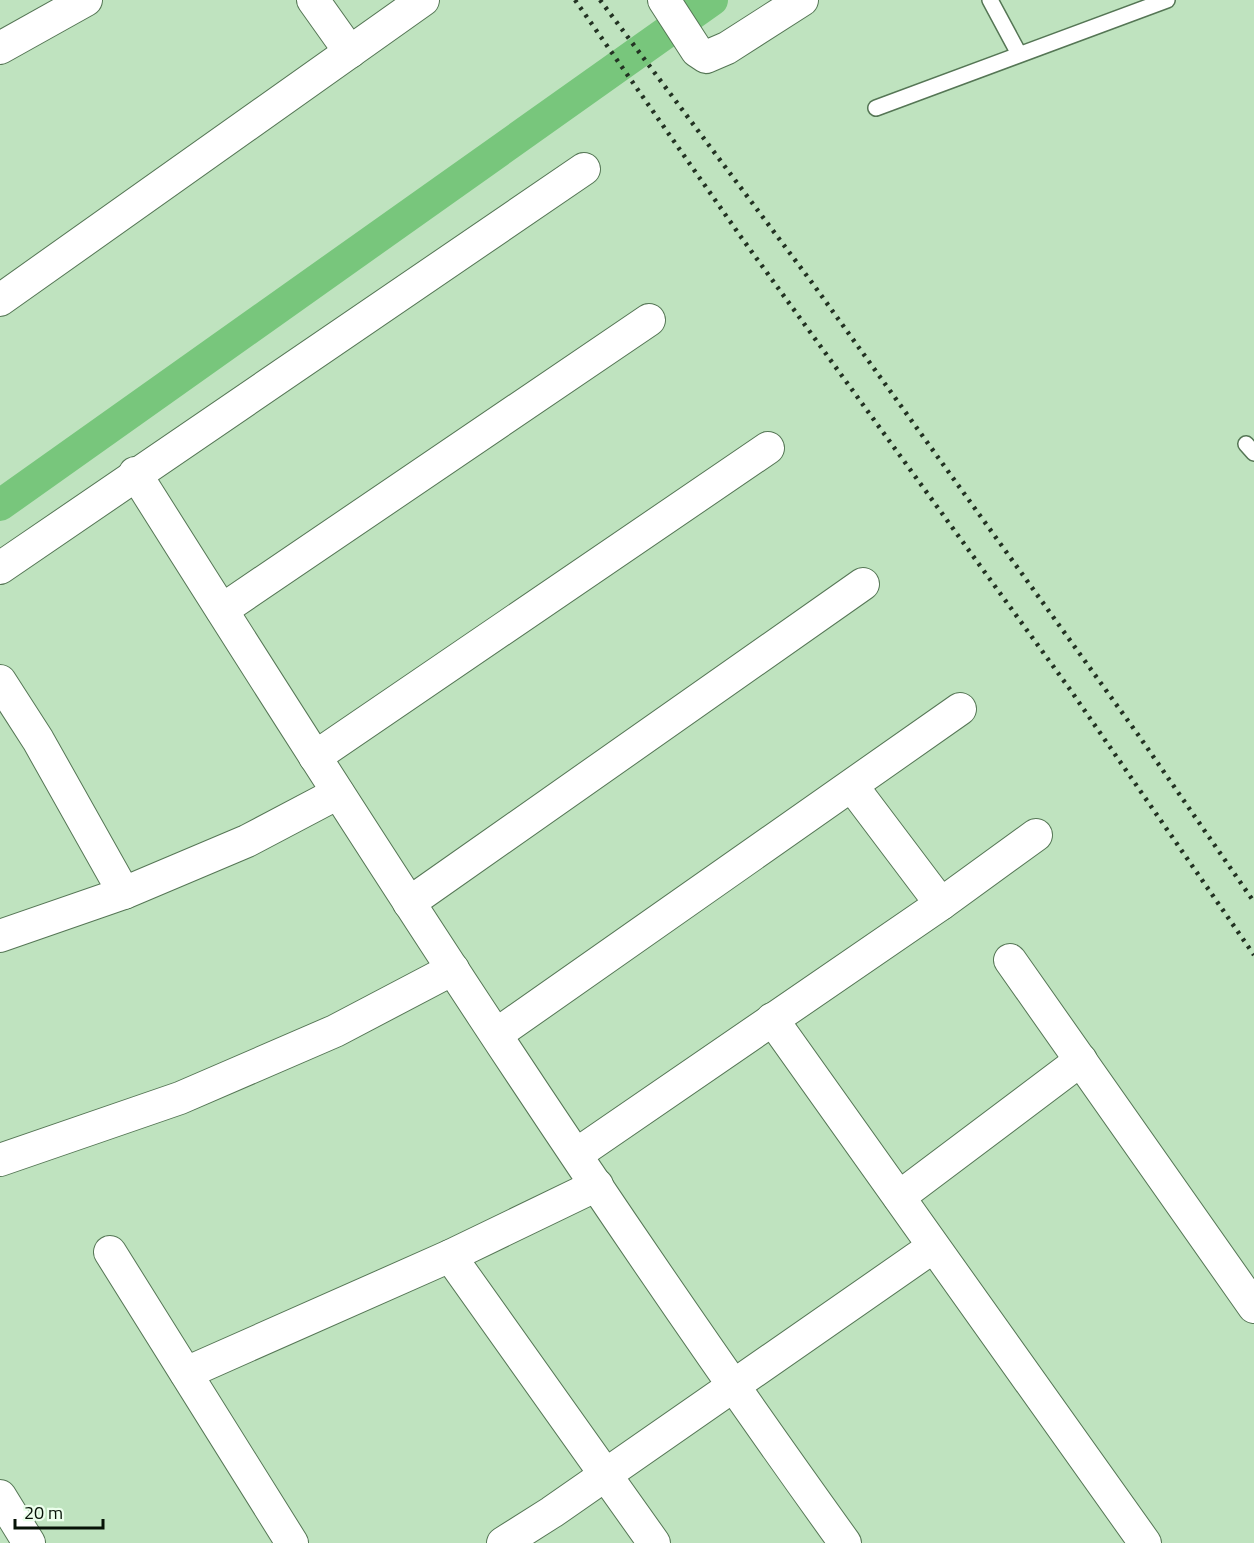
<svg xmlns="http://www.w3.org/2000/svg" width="1254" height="1543" font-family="'Titillium Web',sans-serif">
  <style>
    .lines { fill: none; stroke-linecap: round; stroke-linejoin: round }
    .canal { stroke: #78c67c; stroke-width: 32 }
    .service-casing { stroke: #557655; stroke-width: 18 }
    .minor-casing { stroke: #557655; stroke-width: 34 }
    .service { stroke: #fff; stroke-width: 15 }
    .minor { stroke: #fff; stroke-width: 32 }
    .rail { stroke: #223222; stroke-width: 4.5; stroke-dasharray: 3 6; stroke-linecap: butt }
  </style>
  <rect width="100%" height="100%" fill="#bfe3bf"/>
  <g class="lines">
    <polyline class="canal" points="0,505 712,0"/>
    <g class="service-casing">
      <g id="service">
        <polyline points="990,0 1019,54"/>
        <polyline points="876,108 1167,0"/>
        <polyline points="1246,444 1254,453"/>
      </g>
    </g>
    <g class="minor-casing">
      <g id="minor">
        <polyline points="313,0 350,52"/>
        <polyline points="664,0 697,51 706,57 727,48 802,0"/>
        <polyline points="0,48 86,0"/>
        <polyline points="0,300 423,0"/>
        <path d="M135,473C363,835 595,1196 845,1543"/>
        <polyline points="0,568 584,169"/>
        <polyline points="222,610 649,320"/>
        <polyline points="0,681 38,740 124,893"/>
        <polyline points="315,757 768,448"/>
        <polyline points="852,786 941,904"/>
        <polyline points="409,903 863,584"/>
        <polyline points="0,936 124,893 247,841 338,793"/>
        <polyline points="1010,960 1254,1307"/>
        <polyline points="772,1019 1145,1543"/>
        <polyline points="497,1034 960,709"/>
        <polyline points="577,1154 941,904 1036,835"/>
        <polyline points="0,1160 180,1098 335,1031 453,969"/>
        <polyline points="899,1197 1081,1060"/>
        <polyline points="110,1252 292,1543"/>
        <polyline points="450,1256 654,1543"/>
        <polyline points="186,1373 450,1256 597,1185"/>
        <polyline points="0,1496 29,1543"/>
        <polyline points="503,1543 552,1512 933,1247"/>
      </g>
    </g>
    <use href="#service" class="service"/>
    <use href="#minor" class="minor"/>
    <g class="rail">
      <polyline points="575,0 741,237 1069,688 1254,955"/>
      <polyline points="600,0 813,284 1139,736 1254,902"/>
    </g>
  </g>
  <path d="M15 1519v9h88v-9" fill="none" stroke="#061206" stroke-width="3"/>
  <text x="24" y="1519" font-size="18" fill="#061206" stroke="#ecffec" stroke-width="4.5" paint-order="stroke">20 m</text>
</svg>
